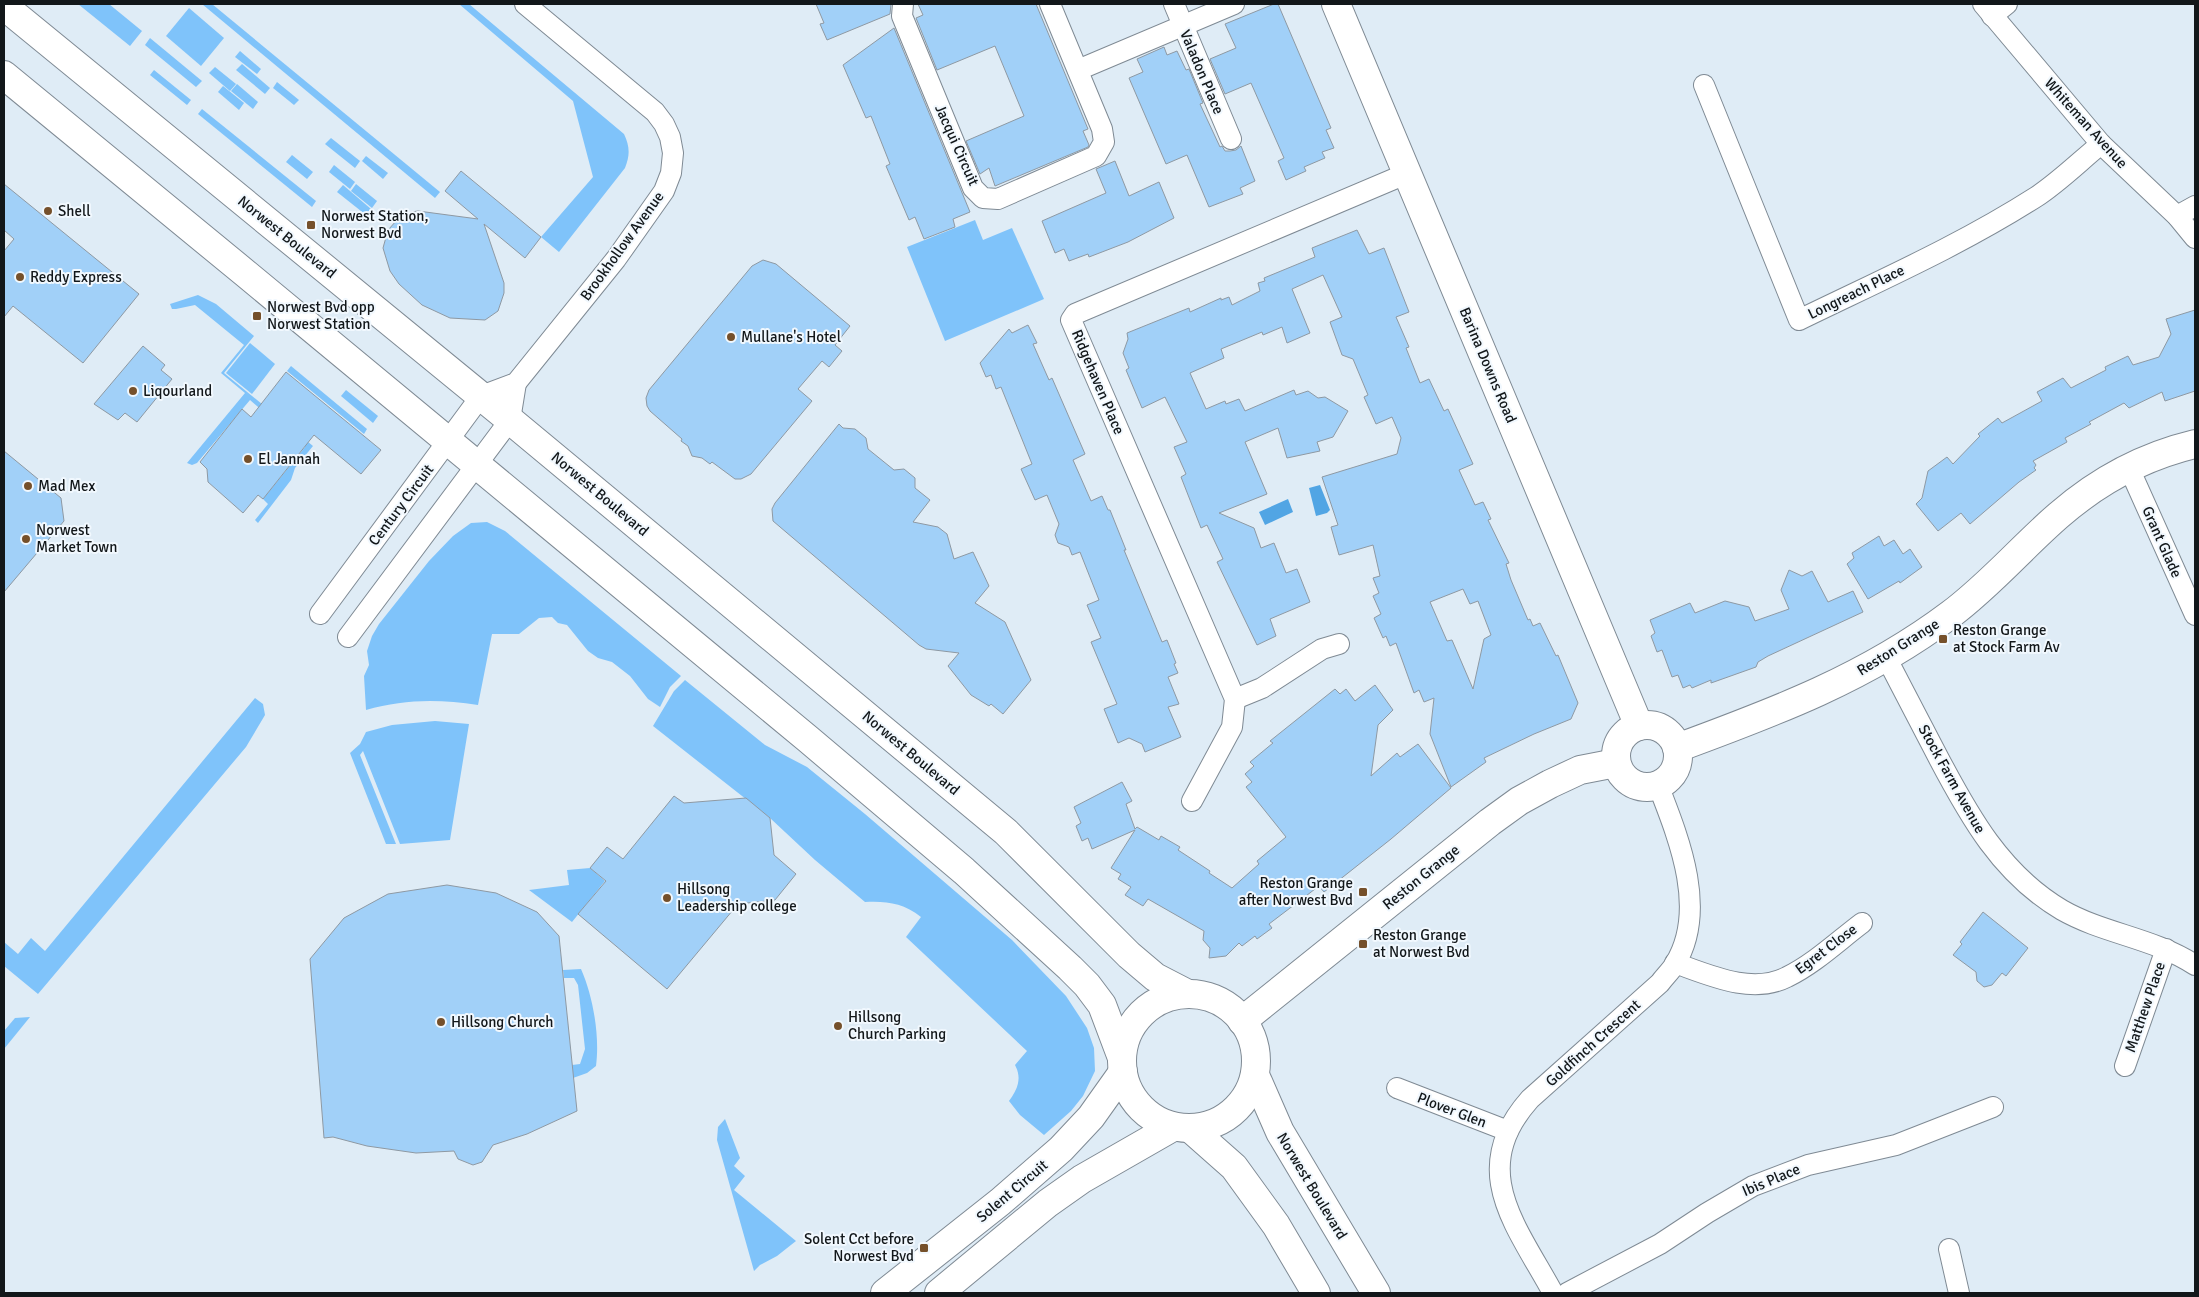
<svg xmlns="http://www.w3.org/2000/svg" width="2199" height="1297" font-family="Signika,sans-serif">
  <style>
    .green { fill: #7fc3fa }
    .water { fill: #51a5e4 }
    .building { fill: #a1d0f8; stroke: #8e99a3; fill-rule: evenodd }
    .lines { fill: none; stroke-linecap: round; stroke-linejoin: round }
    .street-casing { stroke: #7f8a94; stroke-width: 22 }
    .secondary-casing { stroke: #7f8a94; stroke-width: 30 }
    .primary-casing { stroke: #7f8a94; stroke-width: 30 }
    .street { stroke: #fff; stroke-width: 20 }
    .secondary { stroke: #fff; stroke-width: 28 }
    .primary { stroke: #fff; stroke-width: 28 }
    .poi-dot { fill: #75502b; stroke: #f1f8fe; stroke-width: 2 }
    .labels { text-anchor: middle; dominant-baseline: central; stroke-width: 4; stroke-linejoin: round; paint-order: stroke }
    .street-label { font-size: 15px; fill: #12171a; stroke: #f1f8fe }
    .poi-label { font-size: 15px; fill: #12171a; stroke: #f1f8fe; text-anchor: start }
  </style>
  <rect width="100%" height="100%" fill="#dfecf6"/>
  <g class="green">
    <polygon points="78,4 109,4 142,31 130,46"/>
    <polygon points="202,4 212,4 440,192 435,198"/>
    <path d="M459,4H469L624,134C630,147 630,155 625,168L559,252L541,237L593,177L573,101Z"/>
    <polygon points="189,8 224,38 201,66 166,36"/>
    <polygon points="150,38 202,81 196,87 145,45"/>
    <polygon points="240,51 261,69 257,74 235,57"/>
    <polygon points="242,64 270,88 265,94 236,70"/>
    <polygon points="215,67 236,84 230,91 209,73"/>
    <polygon points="154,70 191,100 187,105 150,75"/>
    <polygon points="277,82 299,100 294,105 273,88"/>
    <polygon points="237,84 258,102 253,109 231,91"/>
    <polygon points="223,86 244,103 239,110 218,92"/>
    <polygon points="202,109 316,201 312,207 198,114"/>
    <polygon points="331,138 360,161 355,168 325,144"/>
    <polygon points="292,155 313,172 307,179 286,162"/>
    <polygon points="366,156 388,173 383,179 362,161"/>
    <polygon points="334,165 355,182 350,189 329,172"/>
    <polygon points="356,184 377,201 372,208 351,191"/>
    <polygon points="343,185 371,209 366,215 337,192"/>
    <polygon points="975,220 983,240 1012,228 1044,299 945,341 907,247"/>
    <polygon points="198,295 216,304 254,336 224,373 313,446 295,468 291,480 258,523 255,520 268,504 263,499 305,447 250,400 197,463 192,465 187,463 245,393 221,373 244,345 195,305 176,309 172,309 170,304"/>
    <polygon points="250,343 275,364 252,394 226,373"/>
    <polygon points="291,366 367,429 364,434 287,371"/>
    <polygon points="346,390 378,416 373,423 341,396"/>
    <path d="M487,522L505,531L681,676L670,687L660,707L648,699L630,676L612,662L598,658L588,651L567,625L558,623L552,617L539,618L519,634H492L478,705C439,699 404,699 366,710L364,676L369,665L367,651L372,636L379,624L429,561L453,536L471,523Z"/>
    <path d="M685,680L765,745L807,767L865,814L1012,940L1066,996L1087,1028L1094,1048L1095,1071L1083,1096L1071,1111L1044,1135L1020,1115L1009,1101C1018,1089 1022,1078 1015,1065L1027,1051L906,937L921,917C903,903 887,901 865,902L815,860L770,818L653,726L674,691Z"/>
    <polygon points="255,698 263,704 265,715 246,747 38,994 4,966 4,942 18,954 31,938 45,951"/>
    <polygon points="435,721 469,724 450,840 400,844 363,751 360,755 396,844 386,844 350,753 360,744 366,732 392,725"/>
    <polygon points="590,868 605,881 572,922 529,890 569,885 567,870"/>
    <path d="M581,969C593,996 600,1036 596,1066L587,1073L573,1078L572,1065L580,1064L585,1049L578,985L574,978H564L563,970Z"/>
    <polygon points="30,1017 4,1049 4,1031 15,1018"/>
    <polygon points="725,1119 740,1158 734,1166 745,1176 734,1190 796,1241 777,1256 760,1265 754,1271 717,1140 718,1127"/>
  </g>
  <g class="water">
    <polygon points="1320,485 1330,510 1327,513 1316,516 1309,488"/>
    <polygon points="1288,499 1293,512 1265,525 1259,512"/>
  </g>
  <g class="building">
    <polygon points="816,4 891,4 890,14 827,40 820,24 824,23"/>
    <polygon points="918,4 1036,4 1088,129 1083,131 1089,145 1088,147 995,186 989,168 980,174 966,141 1024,116 995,46 937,70 916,18 923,15"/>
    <polygon points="1274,4 1278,4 1331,128 1326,130 1334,148 1322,152 1325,158 1304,167 1306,171 1286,180 1278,161 1284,158 1251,83 1225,94 1210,59 1236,48 1225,24"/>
    <polygon points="894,28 970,212 953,219 955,227 924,239 915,217 909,220 886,166 890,164 871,116 866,118 843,65"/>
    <polygon points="1164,47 1167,55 1177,51 1186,70 1189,69 1203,103 1200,104 1220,147 1222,146 1225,151 1230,151 1236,150 1241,146 1255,181 1240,188 1243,194 1209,207 1187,155 1166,164 1129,78 1143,72 1137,59"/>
    <polygon points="1115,161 1129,196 1159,182 1174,218 1128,242 1089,257 1088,254 1069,261 1064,249 1055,253 1042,221 1106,193 1096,169"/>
    <polygon points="461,171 541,237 525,258 484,224 504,283 504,293 498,311 485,320 450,318 422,305 399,284 390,271 383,248 388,230 397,220 411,212 418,211 478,219 445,191"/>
    <polygon points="4,184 139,294 83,363 13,306 4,317 4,251 14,239 4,230"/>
    <path d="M1357,230L1369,254L1384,248L1409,312L1396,317L1409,347L1406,348L1420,383L1429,379L1444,411L1448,409L1473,464L1459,470L1475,505L1483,502L1491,519L1488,520L1509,563L1506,564L1511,580L1528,620L1530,619L1533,626L1540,623L1556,656L1558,655L1578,703L1571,719L1534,734L1484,758L1486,762L1451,787L1430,734L1434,698L1424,702L1419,690L1414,693L1396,643L1390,646L1386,636L1383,638L1374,618L1381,614L1373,596L1379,593L1373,578L1380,576L1373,545L1339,555L1331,527L1338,525L1322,477L1397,454L1401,438L1392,417L1376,424L1364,397L1368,395L1353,359L1342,355L1330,322L1342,317L1323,275L1292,289L1310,333L1287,343L1282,327L1263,335L1262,332L1221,349L1224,358L1190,373L1206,409L1225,401L1226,404L1239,399L1245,411L1294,390L1296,395L1308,391L1318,398L1325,397L1348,411L1333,437L1317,442L1320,451L1287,458L1278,428L1245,442L1267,494L1219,513L1254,528L1261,548L1274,543L1286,573L1297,569L1310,602L1270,619L1276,636L1257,645L1217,562L1223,559L1207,525L1201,528L1181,477L1186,474L1174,447L1187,442L1165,397L1142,408L1126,370L1129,368L1123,353L1128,339L1127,333L1189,308L1190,312L1221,298V300L1229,297L1232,305L1260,291L1258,283L1265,281L1264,278L1315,257L1312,248ZM1463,589L1470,604L1478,601L1491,635L1484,639L1473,689L1452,640L1447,641L1430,602Z"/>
    <polygon points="763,260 776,264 850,326 835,345 842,351 829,367 822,361 798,389 812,401 751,474 741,479 735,479 712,462 710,464 702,458 692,456 688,446 681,441 682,439 650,411 647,406 646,398 649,390 752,266"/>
    <polygon points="2195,310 2195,391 2165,401 2162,392 2129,408 2124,403 2089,422 2091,424 2065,438 2067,442 2033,461 2036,465 2034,468 2036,470 2019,482 1970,524 1961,513 1938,531 1916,504 1922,498 1928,471 1947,457 1953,464 1980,436 1978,434 1998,418 2002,423 2042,401 2037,392 2063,378 2071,388 2106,370 2105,367 2128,356 2133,365 2159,357 2171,334 2166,319"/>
    <polygon points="1028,325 1037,343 1033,344 1049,380 1052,378 1085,454 1073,460 1091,501 1102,496 1108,510 1110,510 1126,550 1124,550 1162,642 1167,640 1176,663 1174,664 1178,673 1168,677 1179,704 1168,707 1181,737 1145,752 1142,744 1129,738 1118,743 1104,709 1117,704 1091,642 1101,638 1087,605 1099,600 1080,552 1072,555 1069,547 1058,543 1055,535 1059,524 1047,495 1035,500 1021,469 1032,464 1001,387 996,389 991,375 986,377 980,363 1009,329 1012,333"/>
    <polygon points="143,346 165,365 161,370 172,379 137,422 125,413 118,420 94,404"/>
    <polygon points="286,372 381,450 361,474 314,435 263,499 258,495 243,513 208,482 207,469 200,462 242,409 251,417"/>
    <polygon points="839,424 843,428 855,429 866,438 868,449 894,470 904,469 915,478 915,488 930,500 913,522 938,527 947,534 954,559 973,552 989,586 975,603 1005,622 1031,680 1003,714 991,704 989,706 971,695 948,666 959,653 926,649 919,645 773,521 772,509 775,503"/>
    <polygon points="4,451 61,498 64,521 4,592"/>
    <polygon points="1879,536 1884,546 1894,540 1903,554 1910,549 1922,567 1900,583 1899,581 1868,599 1847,564 1854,558 1852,553"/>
    <polygon points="1789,570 1802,576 1812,571 1828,602 1853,591 1863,612 1768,656 1758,662 1756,667 1711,683 1711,680 1692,688 1690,685 1683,688 1678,675 1672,677 1662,650 1657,652 1651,636 1655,633 1650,620 1690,603 1695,613 1725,601 1749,607 1755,621 1789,609 1781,590"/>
    <polygon points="1375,685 1393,710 1378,725 1371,776 1397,753 1400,757 1418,744 1451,788 1391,839 1324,892 1319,886 1269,924 1272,928 1257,939 1255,936 1242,946 1239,943 1226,956 1209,958 1210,948 1203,940 1204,931 1148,899 1143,906 1125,895 1131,887 1118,879 1121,874 1111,868 1135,830 1092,849 1088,838 1082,841 1076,826 1081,823 1074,807 1122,782 1132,801 1126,804 1135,829 1137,827 1159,840 1161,836 1180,847 1178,850 1210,871 1209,873 1232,888 1259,864 1257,861 1286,837 1246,787 1252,782 1245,774 1254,766 1250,762 1273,743 1270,741 1335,689 1340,694 1346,689 1355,701"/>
    <polygon points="674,796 684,803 746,798 770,818 774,855 796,874 775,900 738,904 667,989 578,914 606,881 590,868 607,847 623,859"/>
    <polygon points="447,885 496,893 537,912 559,936 577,1111 527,1134 493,1145 482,1162 473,1165 458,1159 454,1151 416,1153 367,1146 333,1137 324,1138 310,959 344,918 388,894"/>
    <polygon points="1983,912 2028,948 2006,976 2002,973 1992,985 1984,987 1977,981 1976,972 1953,955 1962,944 1960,942"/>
  </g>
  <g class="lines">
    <g class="street-casing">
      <g id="street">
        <polyline points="903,4 902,16 973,188 983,198 998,199 1096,156 1104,142 1102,129 1050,4"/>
        <polyline points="1174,4 1231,139"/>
        <polyline points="1983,4 2101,144 2177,216 2195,238"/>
        <polyline points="1992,16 2007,4"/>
        <polyline points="1078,70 1234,4"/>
        <path d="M1704,85L1799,320C1879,281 1961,245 2036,197C2059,182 2080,161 2101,144"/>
        <polyline points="2177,216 2195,206"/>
        <polyline points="2129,468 2195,615"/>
        <polyline points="320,614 481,396 516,383 616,259 664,191 671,173 673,153 670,137 664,124 655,112 525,4"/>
        <polyline points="348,637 510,420 516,383"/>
        <path d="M1886,657C1903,690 1920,723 1937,755C1969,816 2001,874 2062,910C2104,934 2154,938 2195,965"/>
        <polyline points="1235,699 1262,688 1322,649 1339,644"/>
        <polyline points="1192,801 1232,727 1235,699 1071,320 1075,314 1408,173"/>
        <path d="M1675,963C1709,975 1752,995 1787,977C1814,964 1838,941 1862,923"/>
        <polyline points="2125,1066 2166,949"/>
        <polyline points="1397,1088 1508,1131"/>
        <polyline points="1949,1249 1959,1293"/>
        <path d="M1553,1293C1516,1225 1467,1170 1530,1099L1660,983C1665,976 1671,971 1675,964C1708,910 1679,839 1658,785"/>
        <polyline points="1567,1293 1660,1244 1707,1213 1753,1186 1808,1165 1896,1145 1993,1107"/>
      </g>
    </g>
    <g class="secondary-casing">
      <g id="secondary">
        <polyline points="1336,4 1639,726"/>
        <circle cx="1647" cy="756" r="31"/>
        <path d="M1677,748C1775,712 1866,678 1951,614C1990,585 2022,547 2059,515C2098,481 2145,456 2195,444"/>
        <polyline points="1242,1021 1490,822 1519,801 1550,784 1580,770 1616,763"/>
        <polyline points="885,1293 1000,1202 1061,1149 1091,1117 1123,1072"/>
        <polyline points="939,1293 1048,1203 1082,1179 1171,1128"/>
      </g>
    </g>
    <g class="primary-casing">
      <g id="primary">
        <polyline points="4,6 510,420 1006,832 1129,955 1155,977 1186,993"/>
        <polyline points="4,75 245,273 808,739 964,871 1070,968 1087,985 1102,1005 1122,1058"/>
        <circle cx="1189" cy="1061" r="67"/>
        <polyline points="1255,1075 1280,1132 1376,1293"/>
        <polyline points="1191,1129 1234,1167 1276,1225 1316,1293"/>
      </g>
    </g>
    <use href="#street" class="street"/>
    <use href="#secondary" class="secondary"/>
    <use href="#primary" class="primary"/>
  </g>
  <g class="poi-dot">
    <circle cx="48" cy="211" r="5"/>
    <rect x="306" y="220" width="10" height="10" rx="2.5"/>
    <circle cx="20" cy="277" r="5"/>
    <rect x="252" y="311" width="10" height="10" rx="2.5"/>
    <circle cx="731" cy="337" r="5"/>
    <circle cx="133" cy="391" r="5"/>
    <circle cx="248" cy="459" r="5"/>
    <circle cx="28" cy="486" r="5"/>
    <circle cx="26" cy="539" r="5"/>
    <rect x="1938" y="634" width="10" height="10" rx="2.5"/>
    <rect x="1358" y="887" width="10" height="10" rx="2.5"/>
    <circle cx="667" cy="898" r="5"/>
    <rect x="1358" y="939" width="10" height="10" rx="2.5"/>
    <circle cx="441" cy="1022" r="5"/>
    <circle cx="838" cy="1026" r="5"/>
    <rect x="919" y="1243" width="10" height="10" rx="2.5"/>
  </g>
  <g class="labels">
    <g class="street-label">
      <text transform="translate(1202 72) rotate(67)">Valadon Place</text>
      <text transform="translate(2086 123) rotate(48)">Whiteman Avenue</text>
      <text transform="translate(957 145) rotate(66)">Jacqui Circuit</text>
      <text transform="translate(287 237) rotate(39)">Norwest Boulevard</text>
      <text transform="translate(622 246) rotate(-54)">Brookhollow Avenue</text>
      <text transform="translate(1856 292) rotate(-26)">Longreach Place</text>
      <text transform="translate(1488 365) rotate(67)">Barina Downs Road</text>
      <text transform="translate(1098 382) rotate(67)">Ridgehaven Place</text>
      <text transform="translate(600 494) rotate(40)">Norwest Boulevard</text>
      <text transform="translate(401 505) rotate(-53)">Century Circuit</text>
      <text transform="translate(2162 542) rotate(66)">Grant Glade</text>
      <text transform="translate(1898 647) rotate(-32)">Reston Grange</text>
      <text transform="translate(911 753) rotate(40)">Norwest Boulevard</text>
      <text transform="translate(1952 779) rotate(61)">Stock Farm Avenue</text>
      <text transform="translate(1421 877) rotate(-39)">Reston Grange</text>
      <text transform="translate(1826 949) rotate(-37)">Egret Close</text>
      <text transform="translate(2145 1007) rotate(-71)">Matthew Place</text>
      <text transform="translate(1593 1043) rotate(-42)">Goldfinch Crescent</text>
      <text transform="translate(1452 1110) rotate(21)">Plover Glen</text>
      <text transform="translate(1771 1180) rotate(-23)">Ibis Place</text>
      <text transform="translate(1312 1186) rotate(59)">Norwest Boulevard</text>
      <text transform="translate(1012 1191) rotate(-40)">Solent Circuit</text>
    </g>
    <g class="poi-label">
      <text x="58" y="211">Shell</text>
      <text x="321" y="216">Norwest Station,<tspan x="321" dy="17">Norwest Bvd</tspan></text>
      <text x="30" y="277">Reddy Express</text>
      <text x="267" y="307">Norwest Bvd opp<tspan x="267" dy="17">Norwest Station</tspan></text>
      <text x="741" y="337">Mullane's Hotel</text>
      <text x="143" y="391">Liqourland</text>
      <text x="258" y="459">El Jannah</text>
      <text x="38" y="486">Mad Mex</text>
      <text x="36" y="530">Norwest<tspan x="36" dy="17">Market Town</tspan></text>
      <text x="1953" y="630">Reston Grange<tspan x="1953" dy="17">at Stock Farm Av</tspan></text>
      <text x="1353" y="883" text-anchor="end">Reston Grange<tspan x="1353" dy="17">after Norwest Bvd</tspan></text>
      <text x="677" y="889">Hillsong<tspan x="677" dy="17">Leadership college</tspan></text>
      <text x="1373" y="935">Reston Grange<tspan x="1373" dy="17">at Norwest Bvd</tspan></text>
      <text x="848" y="1017">Hillsong<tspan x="848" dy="17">Church Parking</tspan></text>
      <text x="451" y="1022">Hillsong Church</text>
      <text x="914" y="1239" text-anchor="end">Solent Cct before<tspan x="914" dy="17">Norwest Bvd</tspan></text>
    </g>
  </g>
  <rect width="2199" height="1297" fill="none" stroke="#12171a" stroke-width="10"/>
</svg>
